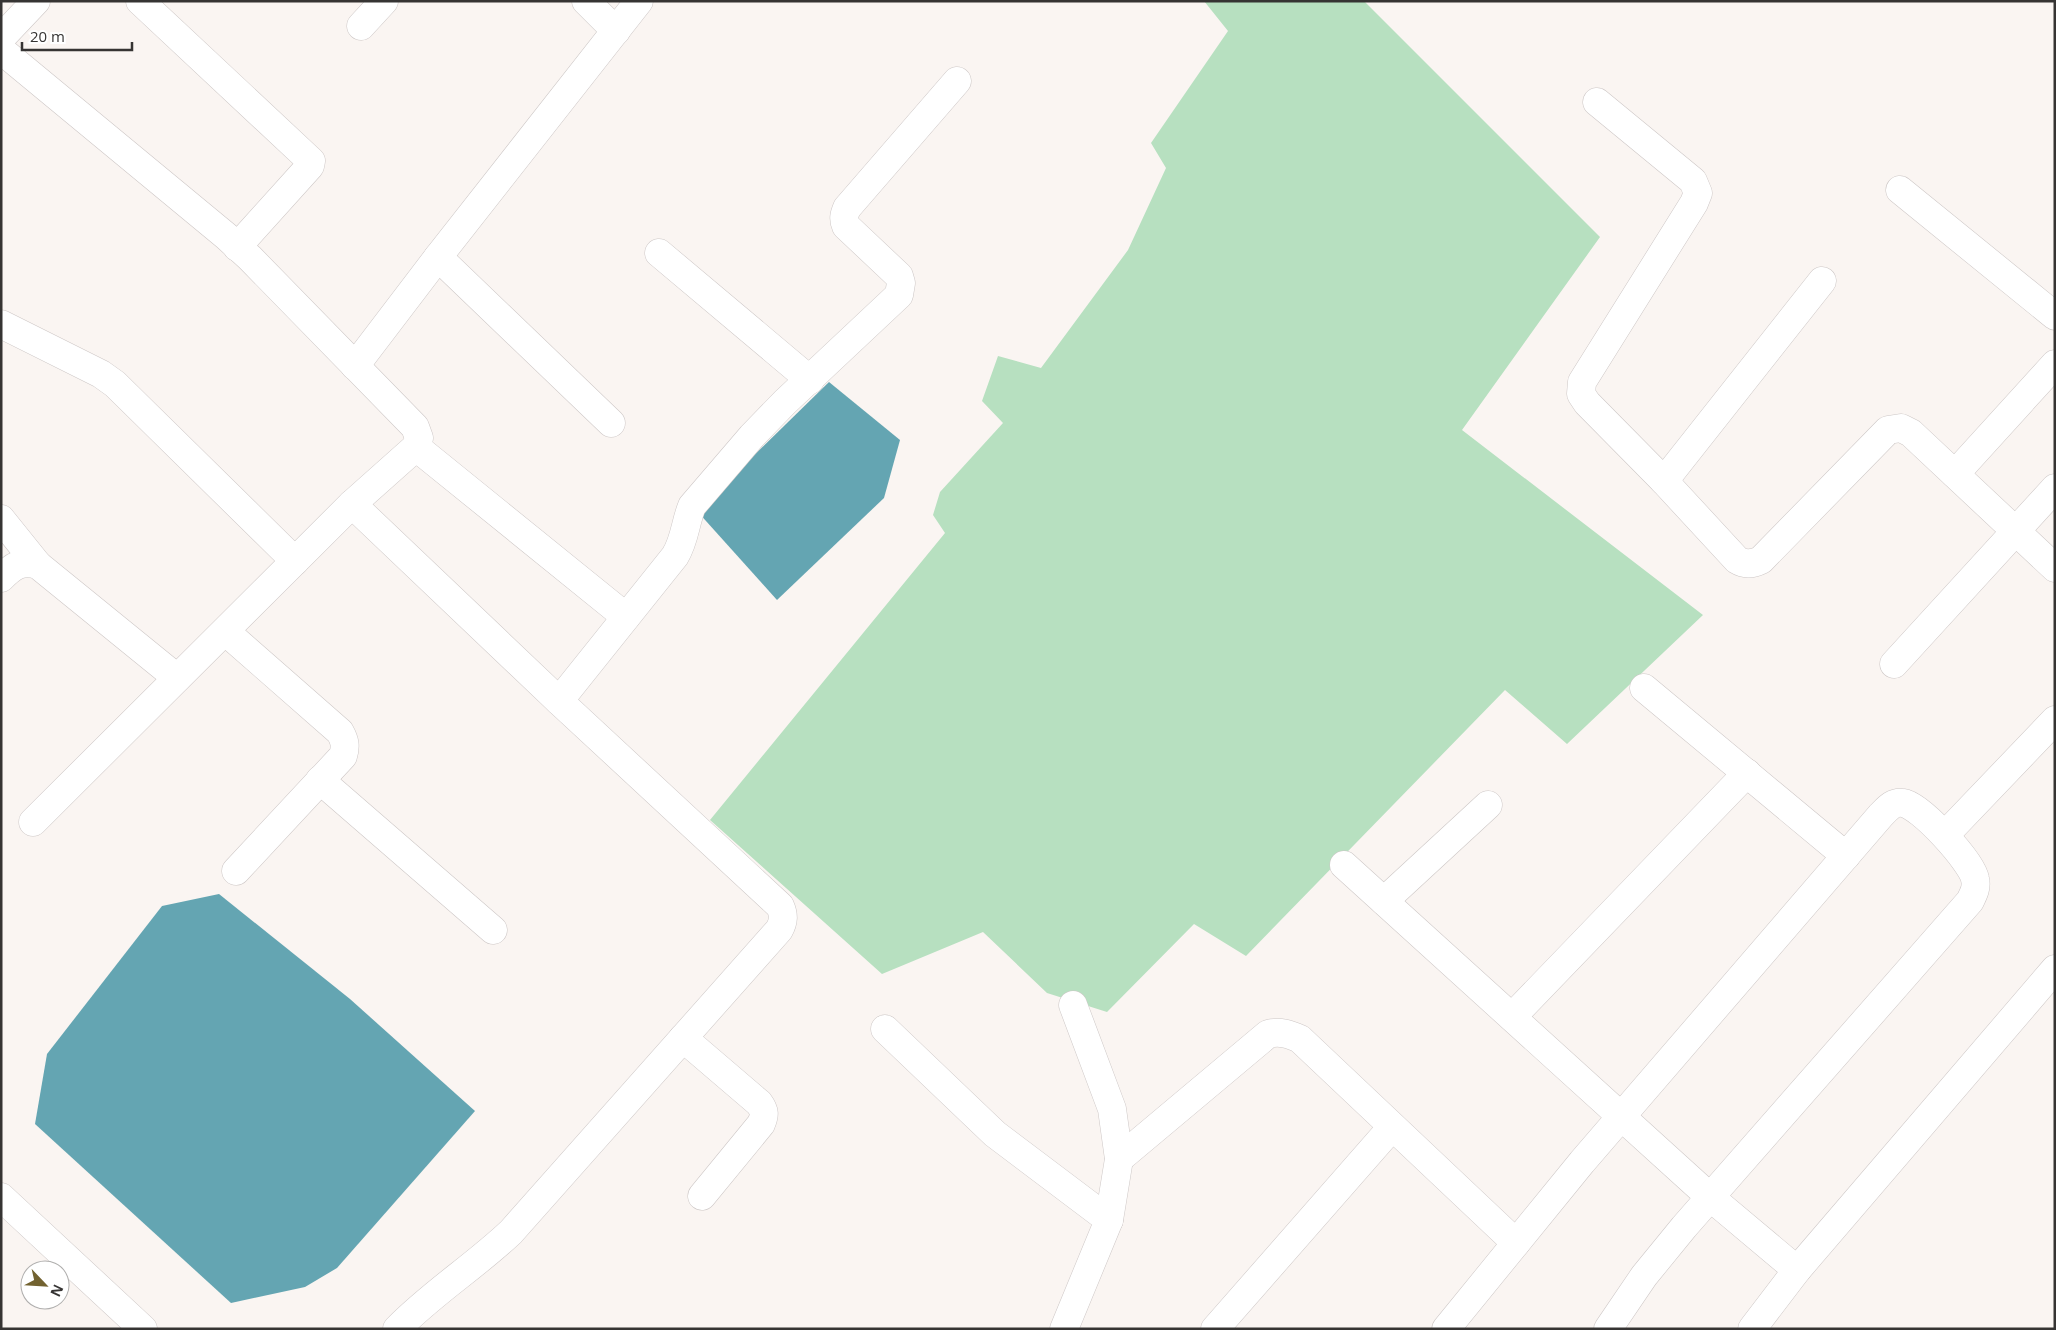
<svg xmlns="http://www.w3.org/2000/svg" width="2056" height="1330" font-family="'Open Sans',sans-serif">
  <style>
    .green { fill: #b7e0c0 }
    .water { fill: #64a5b2 }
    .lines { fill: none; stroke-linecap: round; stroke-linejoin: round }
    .minor-casing { stroke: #cdc7c6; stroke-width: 29 }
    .minor { stroke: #fff; stroke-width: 28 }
  </style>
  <rect width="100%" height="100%" fill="#faf5f2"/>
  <polygon class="green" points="1204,1 1364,1 1600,237 1462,430 1703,615 1567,744 1505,690 1246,956 1194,924 1107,1012 1047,993 983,932 882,974 710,820 945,533 933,515 940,492 1003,423 982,401 998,356 1041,368 1128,250 1166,168 1151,143 1228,31"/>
  <g class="water">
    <polygon points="829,382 900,440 884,498 777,600 697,511"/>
    <polygon points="219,894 350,999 475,1111 337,1268 305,1287 231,1303 35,1124 47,1054 162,906"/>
  </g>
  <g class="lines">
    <g class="minor-casing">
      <g id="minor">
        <polyline points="140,1 311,161 310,166 237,247"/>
        <polyline points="586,1 616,31"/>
        <polyline points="361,26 384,1"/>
        <polyline points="1,38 36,1"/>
        <polyline points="1,50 226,236 250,258 415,427 419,438 416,447 352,504 33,822"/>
        <path d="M1597,102L1693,181L1698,193L1694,203L1582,382L1581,394L1587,403L1664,481L1737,560C1745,565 1753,564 1761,560L1888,430L1901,428L1911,433L2055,568"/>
        <polyline points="1900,190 2055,316"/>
        <polyline points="659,253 810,380"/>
        <polyline points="438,257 611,423"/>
        <polyline points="1,324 101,374 115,384 295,561"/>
        <polyline points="355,366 438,257 639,1"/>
        <polyline points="416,447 626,617"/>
        <polyline points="1955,474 2055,364"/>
        <polyline points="1664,481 1822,281"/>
        <path d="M352,504L559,701L780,906C784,915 784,921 779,930L511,1232C474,1267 432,1293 397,1329"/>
        <polyline points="1,519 38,565"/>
        <path d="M1,578C13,566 21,560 38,565L177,678"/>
        <path d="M226,632L340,732C345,741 346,746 343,756L236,871"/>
        <polyline points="1894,664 2055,488"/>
        <polyline points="1644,688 1846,856"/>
        <path d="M559,701L675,556C685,540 685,523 692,506L752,436L785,402L899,295L901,283L899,276L846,226C843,219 844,215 847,208L957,81"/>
        <polyline points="320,780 493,930"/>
        <polyline points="1945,835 2055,720"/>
        <polyline points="1344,865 1710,1197 1797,1270"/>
        <polyline points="1384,901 1488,805"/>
        <polyline points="1512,1017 1747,773"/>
        <polyline points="885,1029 995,1134 1109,1220"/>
        <path d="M683,1038L759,1103C765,1111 765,1115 761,1124L702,1196"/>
        <path d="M1119,1159L1268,1034C1280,1031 1289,1034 1300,1039L1516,1243"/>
        <polyline points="1,1197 143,1329"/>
        <polyline points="1064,1329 1109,1220 1119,1159 1112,1109 1073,1005"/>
        <polyline points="1215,1329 1392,1127"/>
        <path d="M1446,1329L1582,1162L1881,815C1887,809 1893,801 1903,803C1920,805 1972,862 1975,879C1977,887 1974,893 1970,901L1684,1227L1644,1276L1608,1329"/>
        <polyline points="1752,1329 1797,1270 2055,969"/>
      </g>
    </g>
    <use href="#minor" class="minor"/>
  </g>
  <rect width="2056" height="1330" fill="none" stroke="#363433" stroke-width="5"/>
  <g transform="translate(45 1285) rotate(115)"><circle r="24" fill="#ffffff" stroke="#afaead"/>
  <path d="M0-4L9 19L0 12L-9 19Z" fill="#726230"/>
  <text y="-8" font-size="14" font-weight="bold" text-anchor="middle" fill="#363433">N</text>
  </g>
  <path d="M22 42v8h110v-8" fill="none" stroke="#363433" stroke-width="2.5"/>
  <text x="30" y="42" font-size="15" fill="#363433" stroke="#ffffff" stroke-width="4" paint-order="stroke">20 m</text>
</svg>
